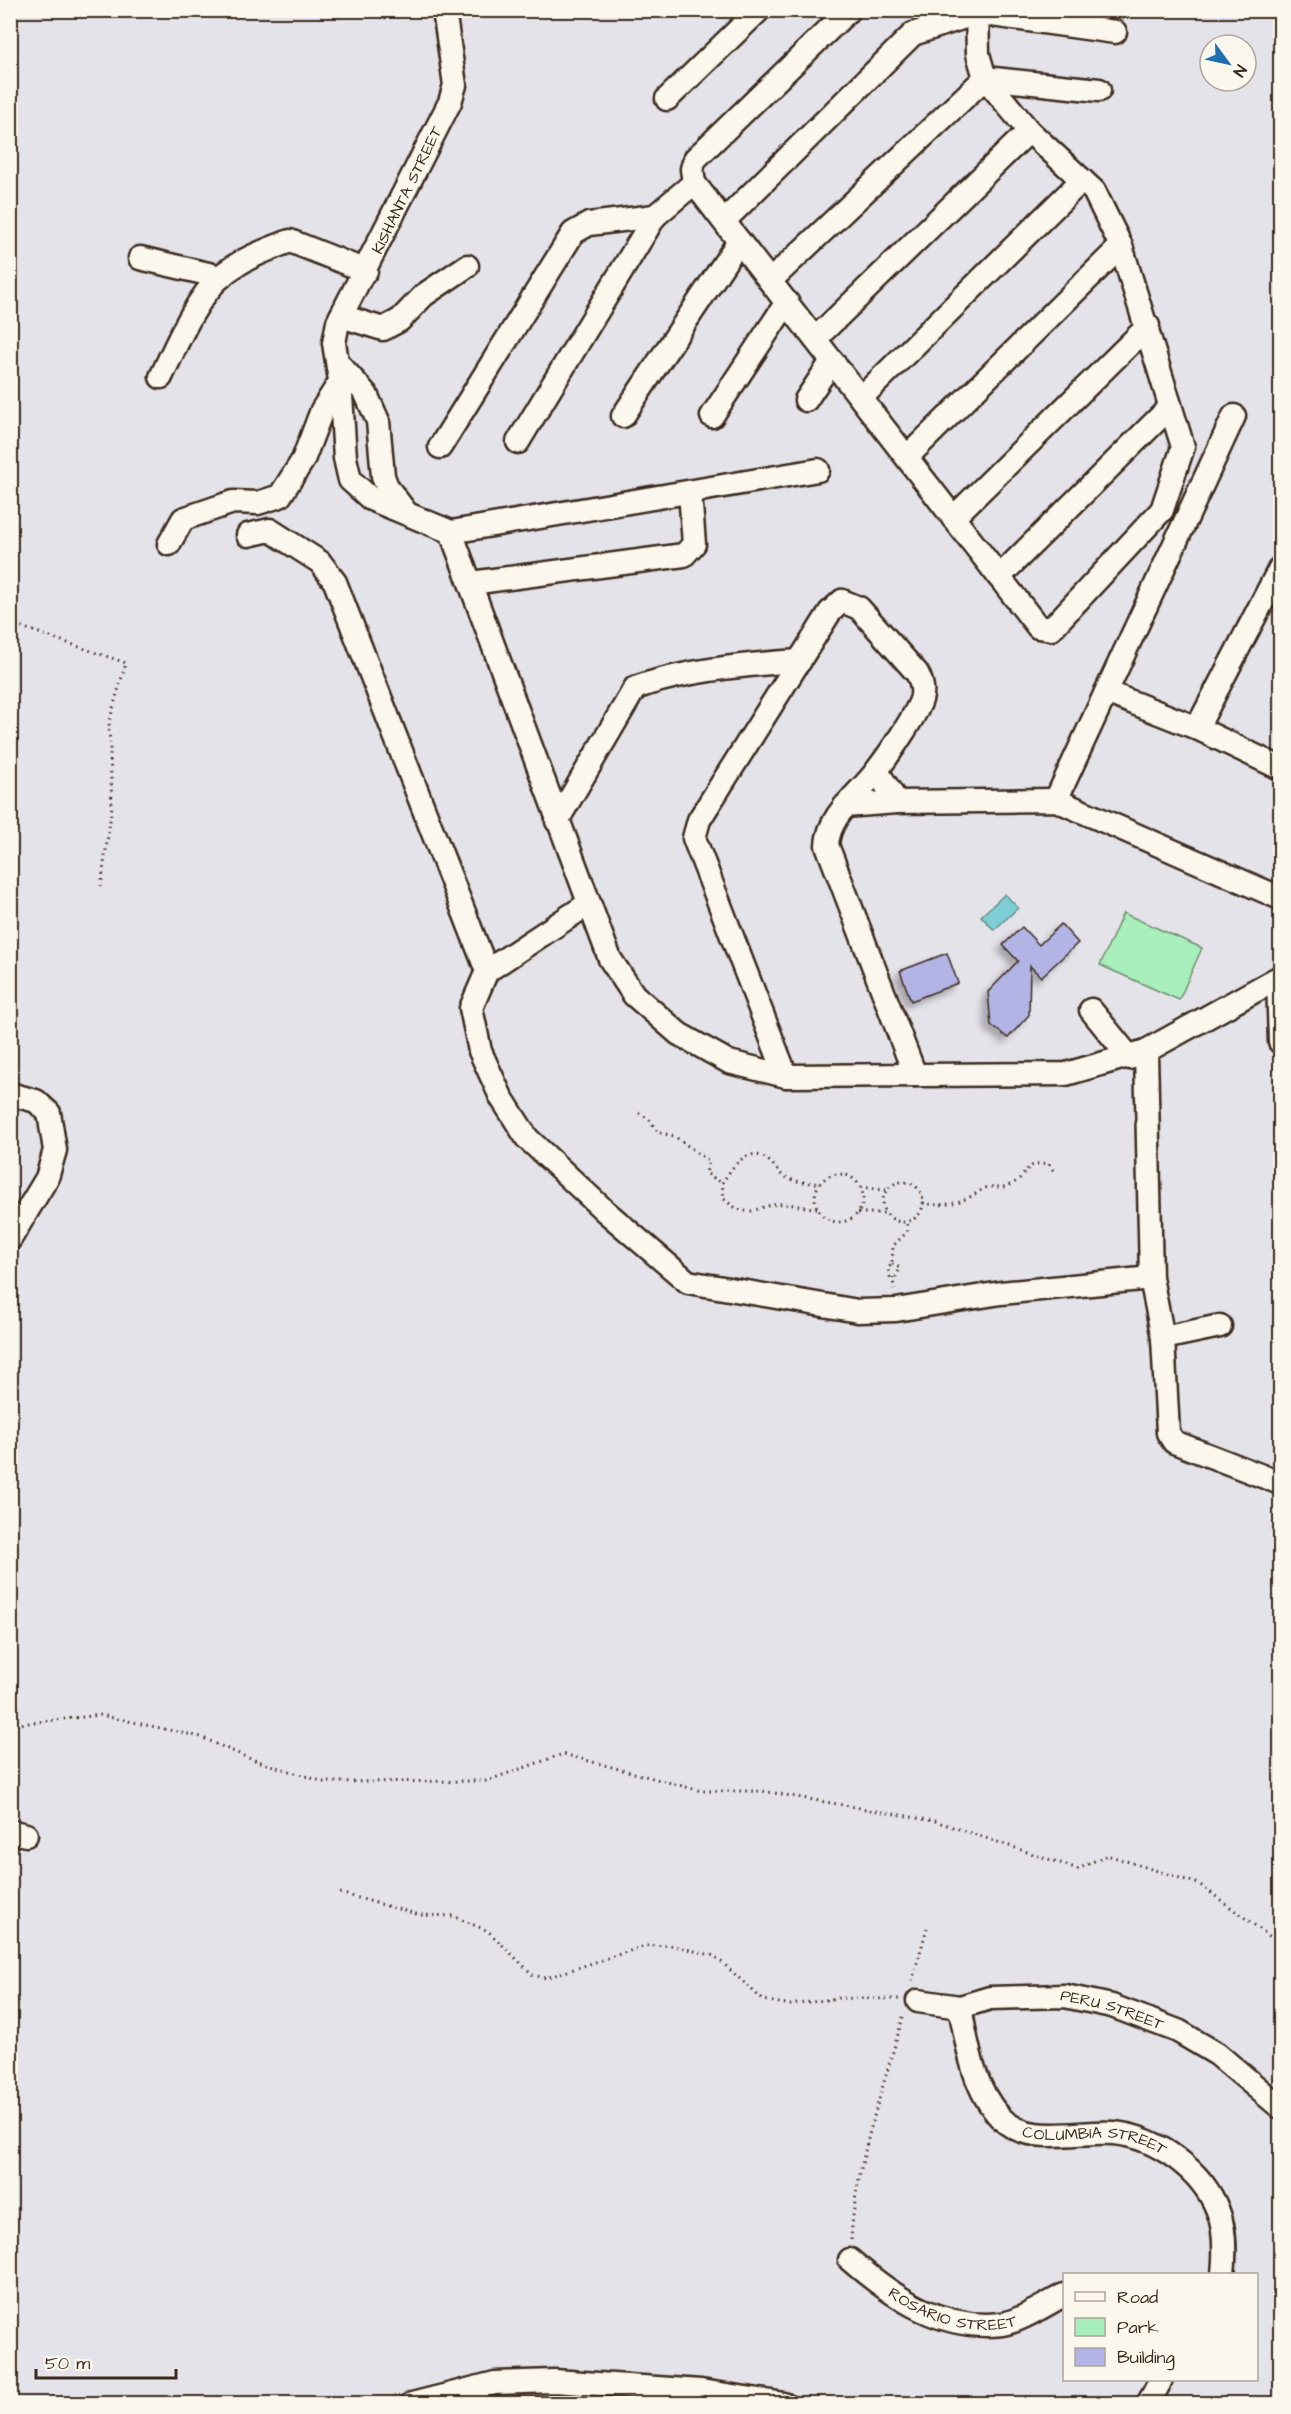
<svg xmlns="http://www.w3.org/2000/svg" width="1291" height="2414" font-family="'Architects Daughter',sans-serif">
  <style>
    .green { fill: #a8efbc; stroke: #728c6d; stroke-width: 1.5 }
    .water { fill: #7dced5; stroke: #638c8c; stroke-width: 1.5 }
    .building { fill: #b2b4e5; stroke: #3b2a1e; stroke-width: 1.5; filter: url(#shadow) }
    .lines { fill: none; stroke-linecap: round; stroke-linejoin: round }
    .minor-casing { stroke: #3b2a1e; stroke-width: 27 }
    .path { stroke: #3b2a1e; stroke-width: 3; stroke-dasharray: 1.5 4.5; stroke-linecap: butt }
    .minor { stroke: #fbf7ec; stroke-width: 22 }
    .labels { text-anchor: middle; dominant-baseline: central; stroke-width: 4.5; stroke-linejoin: round; paint-order: stroke }
    .street-label { font-size: 16px; fill: #3b2a1e; stroke: #fbf7ec }
  </style>
  <defs>
    <filter id="shadow"><feDropShadow dx="-5.5" dy="5.5" stdDeviation="3" flood-color="#0004"/></filter>
  </defs>
  <rect width="100%" height="100%" fill="#e5e3ea"/>
  <filter id="ink" filterUnits="userSpaceOnUse"><feTurbulence type="fractalNoise" baseFrequency=".0167" numOctaves="2"/><feDisplacementMap in="SourceGraphic" scale="12" xChannelSelector="R" yChannelSelector="G"/><feConvolveMatrix kernelMatrix="1 2 1 2 8 2 1 2 1" color-interpolation-filters="sRGB"/></filter>
  <g filter="url(#ink)">
    <polygon class="green" points="1123,913 1202,948 1179,1000 1100,965"/>
    <polygon class="water" points="1005,894 1018,908 994,930 981,916"/>
    <g class="building">
      <polygon points="1061,924 1078,943 1041,977 1030,966 1029,1015 1008,1038 991,1025 988,992 1018,961 1003,945 1022,927 1039,945"/>
      <polygon points="947,953 958,983 911,1001 900,971"/>
    </g>
    <g class="lines">
      <g class="minor-casing">
        <g id="minor">
          <polyline points="444,10 455,85 450,102 338,322 334,343 340,380 345,458 350,480 371,499 451,532 818,470"/>
          <polyline points="849,10 695,159 692,169 694,183 1038,627 1051,629 1162,510 1183,447 1121,246 1094,191 1029,131 985,78 978,54 977,10"/>
          <polyline points="667,99 759,10"/>
          <polyline points="724,221 913,34 977,13 1115,32"/>
          <polyline points="140,258 221,277"/>
          <polyline points="770,281 985,78 1099,90"/>
          <polyline points="341,316 383,329 400,320 424,295 467,266"/>
          <polyline points="815,339 1029,131"/>
          <polyline points="338,363 366,394 378,421 383,476 387,487 405,511"/>
          <path d="M161,377C177,344 193,303 220,277C239,260 266,250 290,241L366,271"/>
          <polyline points="861,398 1082,180"/>
          <polyline points="806,400 832,361"/>
          <polyline points="623,416 739,241"/>
          <polyline points="712,416 787,302"/>
          <polyline points="518,442 655,216 694,183"/>
          <polyline points="440,447 573,233 589,224 655,216"/>
          <polyline points="907,457 1121,246"/>
          <polyline points="953,518 1148,326"/>
          <polyline points="451,532 610,959 634,995 679,1034 729,1062 786,1076 1066,1074 1146,1051 1280,977"/>
          <polyline points="248,535 270,530 320,562 335,582 487,971"/>
          <polyline points="169,544 183,519 233,502 258,503 280,496 303,460 322,410 342,379"/>
          <polyline points="999,577 1169,408"/>
          <polyline points="471,583 684,555 694,544 690,492"/>
          <polyline points="1106,692 1197,728 1280,768"/>
          <polyline points="1197,728 1280,568"/>
          <polyline points="1056,800 1234,416"/>
          <polyline points="897,802 1056,800 1280,898"/>
          <polyline points="845,806 897,802 877,771"/>
          <path d="M557,821L635,688C684,670 748,664 800,661"/>
          <polyline points="588,904 487,971 471,1008 480,1051 501,1097 527,1138 605,1211 688,1282 858,1311 896,1310 1001,1293 1151,1278"/>
          <polyline points="1278,979 1280,1042"/>
          <polyline points="1091,1010 1130,1058"/>
          <polyline points="1146,1051 1151,1278 1163,1338 1168,1433 1174,1442 1280,1483"/>
          <path d="M786,1076L694,838L699,820L830,612L842,601L859,608L917,673C922,682 924,690 921,700C916,715 888,756 877,770C860,794 829,813 827,845L915,1075"/>
          <polyline points="10,1094 36,1101 49,1113 55,1150 47,1178 10,1239"/>
          <polyline points="1163,1338 1220,1326"/>
          <polyline points="10,1831 26,1835"/>
          <path id="s1" d="M918,2001L960,2007L990,1998L1065,1996L1112,2006L1178,2031L1217,2054L1280,2107"/>
          <path id="s2" d="M960,2007C967,2044 973,2088 1000,2117C1028,2147 1078,2130 1114,2133C1157,2137 1203,2171 1218,2211C1226,2231 1225,2254 1223,2274"/>
          <path id="s3" d="M850,2260C893,2297 941,2331 1002,2324C1019,2322 1048,2303 1064,2295"/>
          <polyline points="412,2404 495,2383 554,2381 701,2391 784,2404"/>
          <polyline points="1148,2404 1161,2380"/>
        </g>
      </g>
      <g class="path">
        <polyline points="10,623 126,663 109,722 112,806 101,886"/>
        <polyline points="639,1113 649,1119 657,1132 674,1136 709,1161 706,1173 722,1183"/>
        <circle cx="839" cy="1198" r="24"/>
        <circle cx="903" cy="1202" r="20"/>
        <polyline points="861,1187 886,1190"/>
        <path d="M923,1203C943,1207 955,1204 972,1196C977,1193 984,1188 989,1187C998,1186 1003,1189 1012,1184C1029,1175 1023,1161 1049,1164L1055,1173"/>
        <path d="M817,1208C804,1208 790,1203 778,1204C753,1207 749,1221 724,1199L722,1183C732,1168 747,1143 769,1161C774,1165 777,1171 782,1175C793,1182 807,1183 819,1183"/>
        <polyline points="858,1213 885,1213"/>
        <polyline points="892,1264 900,1268 896,1277 890,1277 888,1268 892,1264 893,1246 907,1232 907,1221"/>
        <polyline points="893,1277 894,1290"/>
        <polyline points="10,1725 101,1715 201,1737 248,1758 324,1782 486,1781 563,1754 701,1791 762,1791 935,1821 1078,1869 1107,1855 1199,1884 1280,1944"/>
        <polyline points="340,1893 420,1915 453,1916 488,1931 533,1975 546,1978 645,1946 670,1945 715,1956 763,2000 791,2005 838,1998 900,1999"/>
        <polyline points="912,1981 927,1928"/>
        <path d="M851,2240C855,2164 884,2087 904,2013"/>
      </g>
      <use href="#minor" class="minor"/>
    </g>
  </g>
  <g class="labels">
    <g class="street-label">
      <text transform="translate(407 190) rotate(-64)">KISHANTA STREET</text>
      <text stroke="none"><textPath href="#s1" startOffset="198">PERU STREET</textPath></text>
      <text stroke="none"><textPath href="#s2" startOffset="219">COLUMBIA STREET</textPath></text>
      <text stroke="none"><textPath href="#s3" startOffset="118">ROSARIO STREET</textPath></text>
    </g>
  </g>
  <rect width="1291" height="2414" fill="none" stroke="#fbf7ec" stroke-width="36"/>
  <rect x="18" y="18" width="1255" height="2378" fill="none" stroke="#3b2a1e" stroke-width="2" filter="url(#ink)"/>
  <rect x="1063" y="2273" width="195" height="108" fill="#fbf7ec" stroke="#aea59a" stroke-width="1.5"/>
  <rect x="1075" y="2292" width="30" height="9" fill="#fbf7ec" stroke="#aea59a" stroke-width="1.5"/>
  <text x="1117" y="2303" font-size="18" fill="#3b2a1e">Road</text>
  <rect x="1075" y="2318" width="30" height="18" fill="#a8efbc" stroke="#aea59a" stroke-width="1.5"/>
  <text x="1117" y="2333" font-size="18" fill="#3b2a1e">Park</text>
  <rect x="1075" y="2348" width="30" height="18" fill="#b2b4e5" stroke="#aea59a" stroke-width="1.5"/>
  <text x="1117" y="2363" font-size="18" fill="#3b2a1e">Building</text>
  <g transform="translate(1228 63) rotate(123)"><circle r="28" fill="#fbf7ec" stroke="#aea59a" stroke-width="1.5"/>
  <path d="M0-4.5L10 22L0 15L-10 22Z" fill="#1f6fb2"/>
  <text y="-9" font-size="16" font-weight="bold" text-anchor="middle" fill="#3b2a1e">N</text>
  </g>
  <path d="M36 2369v9h140v-9" fill="none" stroke="#3b2a1e" stroke-width="3"/>
  <text x="45" y="2369" font-size="18" fill="#3b2a1e" stroke="#fbf7ec" stroke-width="4.5" paint-order="stroke">50 m</text>
</svg>
